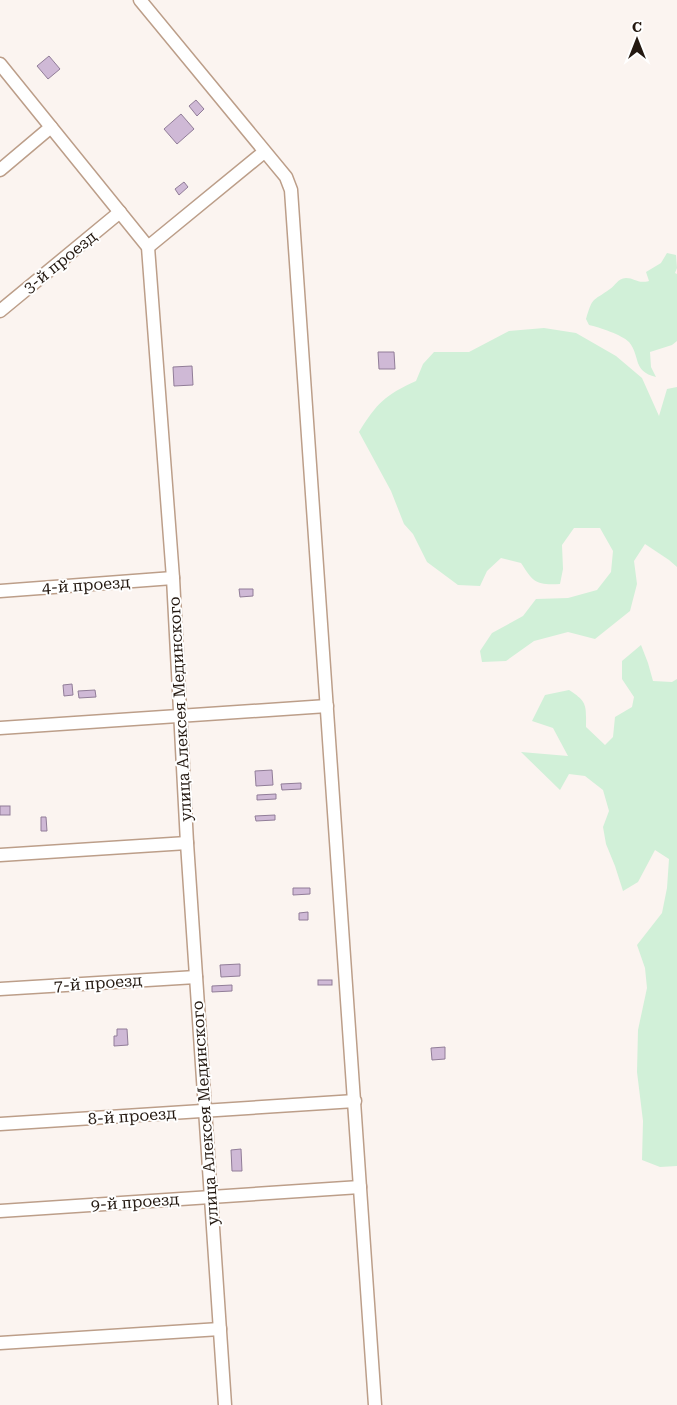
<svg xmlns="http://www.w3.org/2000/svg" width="677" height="1405" font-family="'Roboto Serif',serif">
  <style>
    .green { fill: #d1f0d8 }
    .building { fill: #cfb9d6; stroke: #917d98 }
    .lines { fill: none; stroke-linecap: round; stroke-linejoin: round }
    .street-casing { stroke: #bc9e89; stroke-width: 15 }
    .street { stroke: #fff; stroke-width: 12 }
    .labels { text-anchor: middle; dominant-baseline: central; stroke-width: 4; stroke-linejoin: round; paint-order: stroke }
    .street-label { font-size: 16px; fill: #241911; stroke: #fff }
  </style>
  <rect width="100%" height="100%" fill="#fbf4f0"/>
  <g class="green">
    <path d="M667,253L676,255L677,268L675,273L677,274V341L672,345L650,352L651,367L656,377C632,371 641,357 629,342C622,335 599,327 589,325L586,319C593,296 592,302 610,289C616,285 617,279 626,278C635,278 637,284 649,281L646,272L661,263Z"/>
    <path d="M544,328L576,333L616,356L642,378L659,416L667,389L677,387V567L669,560L645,544L634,561L637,584L630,611L595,639L568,632L534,641L506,661L482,662L480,651L492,633L523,616L536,599L568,598L597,590L611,572L613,551L600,528H574L562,545L563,569L560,584C536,585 534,583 521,563L501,558L487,571L480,586L458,585L427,562L413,534L404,524L391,491L359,432C377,403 385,395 416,381L423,364L434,352H469L509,331Z"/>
    <path d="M641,645L648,663L653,681L672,682L677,679V1166L660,1167L642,1160L643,1121L637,1072L638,1030L647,988L645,968L637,945L662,913L667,888L669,859L655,850L638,882L623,891L615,866L606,844L603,827L609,811L603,790L585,776L569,774L560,790L521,752L568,756L553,728L532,721L545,695L569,690C588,702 586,706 586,727L605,745L613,737L615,717L632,707L634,697L622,679V661Z"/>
  </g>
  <g class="building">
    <polygon points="49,56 60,69 48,79 37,66"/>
    <polygon points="196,100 204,109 197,116 189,106"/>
    <polygon points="181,114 194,129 177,144 164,129"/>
    <polygon points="184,182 188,187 179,195 175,189"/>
    <polygon points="378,352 394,352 395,369 379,369"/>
    <polygon points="192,366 193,385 174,386 173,367"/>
    <polygon points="239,589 253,589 253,596 240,597"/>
    <polygon points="72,684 73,695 64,696 63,685"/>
    <polygon points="95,690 96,697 79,698 78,691"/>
    <polygon points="272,770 273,785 256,786 255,771"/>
    <polygon points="301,783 301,789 282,790 281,784"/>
    <polygon points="276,794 276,799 257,800 257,795"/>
    <rect x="0" y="806" width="10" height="9"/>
    <polygon points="275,815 275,820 256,821 255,816"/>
    <polygon points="41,817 46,817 47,831 41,831"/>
    <polygon points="293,888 310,888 310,894 293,895"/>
    <polygon points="308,912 308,920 299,920 299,913"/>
    <polygon points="240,964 240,976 221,977 220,965"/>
    <rect x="318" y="980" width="14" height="5"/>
    <polygon points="232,985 232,991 212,992 212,986"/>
    <polygon points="117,1029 127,1029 128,1045 114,1046 114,1036 117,1036"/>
    <polygon points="445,1047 445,1059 432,1060 431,1048"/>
    <polygon points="241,1149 242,1171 232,1171 231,1150"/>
  </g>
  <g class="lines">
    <g class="street-casing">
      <g id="street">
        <polyline points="140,0 286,177 291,190 375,1405"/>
        <polyline points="0,64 148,247 173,578 187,843 225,1405"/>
        <polyline points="0,170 51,127"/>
        <polyline points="148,247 264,152"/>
        <polyline points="0,311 120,212"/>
        <polyline points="0,591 173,578"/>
        <polyline points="0,728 327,706"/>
        <polyline points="0,855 187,843"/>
        <polyline points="0,989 196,977"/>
        <polyline points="0,1124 355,1101"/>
        <polyline points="0,1211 360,1187"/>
        <polyline points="0,1343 220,1329"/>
      </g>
    </g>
    <use href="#street" class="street"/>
  </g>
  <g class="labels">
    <g class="street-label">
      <text transform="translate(60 262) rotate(-39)">3-й проезд</text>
      <text transform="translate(86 585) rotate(-4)">4-й проезд</text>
      <text transform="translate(180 709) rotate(-93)">улица Алексея Мединского</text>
      <text transform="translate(98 983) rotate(-4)">7-й проезд</text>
      <text transform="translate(205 1113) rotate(-94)">улица Алексея Мединского</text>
      <text transform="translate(132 1116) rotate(-4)">8-й проезд</text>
      <text transform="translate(135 1202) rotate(-4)">9-й проезд</text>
    </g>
  </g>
  <g transform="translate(637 40)" stroke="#ffffff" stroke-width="4" paint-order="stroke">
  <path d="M0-4L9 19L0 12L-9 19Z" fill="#241911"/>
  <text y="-8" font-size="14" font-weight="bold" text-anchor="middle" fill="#241911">С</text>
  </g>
</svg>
